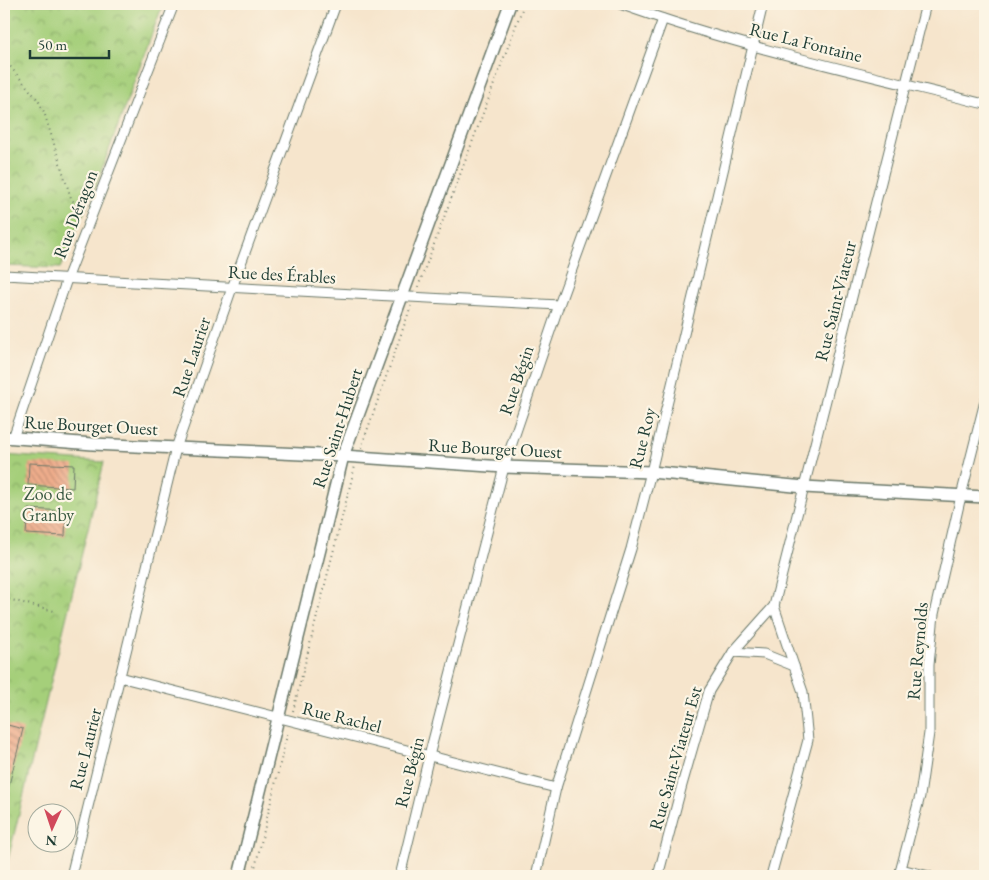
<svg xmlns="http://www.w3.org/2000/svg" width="989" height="880" font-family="'EB Garamond',serif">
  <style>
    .park { fill: url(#park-crowns); stroke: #628657 }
    .building { fill: url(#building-back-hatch) }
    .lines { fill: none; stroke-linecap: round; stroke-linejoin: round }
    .minor-casing { stroke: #6a7869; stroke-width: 11 }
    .tertiary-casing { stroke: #6a7869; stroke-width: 14 }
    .path { stroke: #6a7869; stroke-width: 2; stroke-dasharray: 1 4; stroke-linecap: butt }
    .minor { stroke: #fff; stroke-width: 9 }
    .tertiary { stroke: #fff; stroke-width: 11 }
    .labels { text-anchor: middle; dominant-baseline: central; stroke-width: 4.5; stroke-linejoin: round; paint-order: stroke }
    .street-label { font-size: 18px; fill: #1f3d34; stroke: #fcf5e5 }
    .park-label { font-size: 18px; fill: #3a5a42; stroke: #fcf5e5 }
  </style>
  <defs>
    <pattern id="park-crowns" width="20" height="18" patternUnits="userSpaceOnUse" patternTransform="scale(1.25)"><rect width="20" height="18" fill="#a5cf7a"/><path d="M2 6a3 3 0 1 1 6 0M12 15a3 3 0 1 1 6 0" fill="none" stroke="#86a965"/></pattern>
    <pattern id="building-back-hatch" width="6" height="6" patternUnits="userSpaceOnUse" patternTransform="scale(1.25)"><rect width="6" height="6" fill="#efad8c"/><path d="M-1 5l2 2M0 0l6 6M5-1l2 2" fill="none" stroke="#c18e73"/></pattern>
  </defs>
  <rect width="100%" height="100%" fill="#fcf5e5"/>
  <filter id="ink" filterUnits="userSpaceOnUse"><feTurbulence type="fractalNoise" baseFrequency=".02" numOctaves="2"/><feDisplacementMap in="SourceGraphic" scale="10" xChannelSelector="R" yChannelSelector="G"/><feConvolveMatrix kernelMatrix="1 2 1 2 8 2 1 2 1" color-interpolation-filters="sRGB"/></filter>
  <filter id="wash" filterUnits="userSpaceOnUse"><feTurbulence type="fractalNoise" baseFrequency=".0096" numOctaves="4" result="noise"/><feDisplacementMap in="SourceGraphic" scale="20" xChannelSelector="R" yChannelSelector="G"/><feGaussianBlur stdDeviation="1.12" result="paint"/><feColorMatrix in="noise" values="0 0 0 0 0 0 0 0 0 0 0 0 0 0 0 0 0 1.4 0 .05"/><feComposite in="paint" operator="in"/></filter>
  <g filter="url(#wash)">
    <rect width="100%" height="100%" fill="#f6e5cc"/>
    <g class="park">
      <polygon points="4,4 163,4 96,185 60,268 4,266"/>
      <polygon points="4,455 104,462 4,876"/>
    </g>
    <g id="blocks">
      <g class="building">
        <polygon points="29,463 74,465 73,488 28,485"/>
        <polygon points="28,509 66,511 65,536 26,534"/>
        <polygon points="4,724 23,729 7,793 4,793"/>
      </g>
    </g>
  </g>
  <g filter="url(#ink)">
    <use href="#blocks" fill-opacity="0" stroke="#6a7869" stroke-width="1"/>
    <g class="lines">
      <g class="minor-casing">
        <g id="minor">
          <path d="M620,4C739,47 863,74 985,104"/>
          <polyline points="4,275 559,305"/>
          <polyline points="13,438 67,279 174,4"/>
          <polyline points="733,652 764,654 794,666"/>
          <polyline points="119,677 556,788"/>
          <polyline points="901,869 929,876"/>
          <polyline points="71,876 176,448 232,288 336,4"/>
          <polyline points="400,876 429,756 504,467 559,305 663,19"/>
          <polyline points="536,876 556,788 631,549 651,472 763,4"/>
          <polyline points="658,876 682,785 709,691 733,652 774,606 926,4"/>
          <polyline points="771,876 808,740 803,692 794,666 774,606"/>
          <polyline points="899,876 920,796 929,733 929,665 934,614 961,496 985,401"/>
        </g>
      </g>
      <g class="tertiary-casing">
        <g id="tertiary">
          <polyline points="4,437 93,444 343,456 504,467 651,472 804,487 985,497"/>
          <polyline points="239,876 343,456 510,4"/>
        </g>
      </g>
      <g class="path">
        <polyline points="4,8 5,4"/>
        <polyline points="4,59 38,100 44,112 71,198 75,204 84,210"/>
        <polyline points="418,287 524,4"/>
        <polyline points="361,448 411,306"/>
        <polyline points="4,598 54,611"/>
        <polyline points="4,654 6,658 5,667 4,669"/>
        <polyline points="293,711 355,466"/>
        <polyline points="253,876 288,731"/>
      </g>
      <use href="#minor" class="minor"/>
      <use href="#tertiary" class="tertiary"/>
    </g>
  </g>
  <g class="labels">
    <g class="street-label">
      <text transform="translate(806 42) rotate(14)">Rue La Fontaine</text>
      <text transform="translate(75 214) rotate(-69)">Rue Déragon</text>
      <text transform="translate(282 274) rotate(3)">Rue des Érables</text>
      <text transform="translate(835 301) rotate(-76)">Rue Saint-Viateur</text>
      <text transform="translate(191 357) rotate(-71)">Rue Laurier</text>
      <text transform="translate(516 380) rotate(-71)">Rue Bégin</text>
      <text transform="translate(91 425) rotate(3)">Rue Bourget Ouest</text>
      <text transform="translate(337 428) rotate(-72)">Rue Saint-Hubert</text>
      <text transform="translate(642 438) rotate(-76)">Rue Roy</text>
      <text transform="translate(495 448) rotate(3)">Rue Bourget Ouest</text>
      <text transform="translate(917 651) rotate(-85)">Rue Reynolds</text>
      <text transform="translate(342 717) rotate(14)">Rue Rachel</text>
      <text transform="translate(85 749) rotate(-76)">Rue Laurier</text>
      <text transform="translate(675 758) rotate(-74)">Rue Saint-Viateur Est</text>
      <text transform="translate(409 772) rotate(-76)">Rue Bégin</text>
    </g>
    <g class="park-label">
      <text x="48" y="493">Zoo de<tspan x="48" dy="21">Granby</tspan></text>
    </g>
  </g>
  <rect width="989" height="880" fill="none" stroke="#fcf5e5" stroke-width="20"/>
  <g transform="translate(52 828) rotate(183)"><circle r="24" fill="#fcf5e5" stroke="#a4ab9e"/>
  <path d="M0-4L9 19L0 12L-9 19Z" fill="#d1495b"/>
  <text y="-8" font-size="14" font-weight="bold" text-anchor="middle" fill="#1f3d34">N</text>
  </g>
  <path d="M30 50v8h79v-8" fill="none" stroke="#1f3d34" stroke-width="2.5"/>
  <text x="38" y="50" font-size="15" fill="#1f3d34" stroke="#fcf5e5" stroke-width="4" paint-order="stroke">50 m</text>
</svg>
